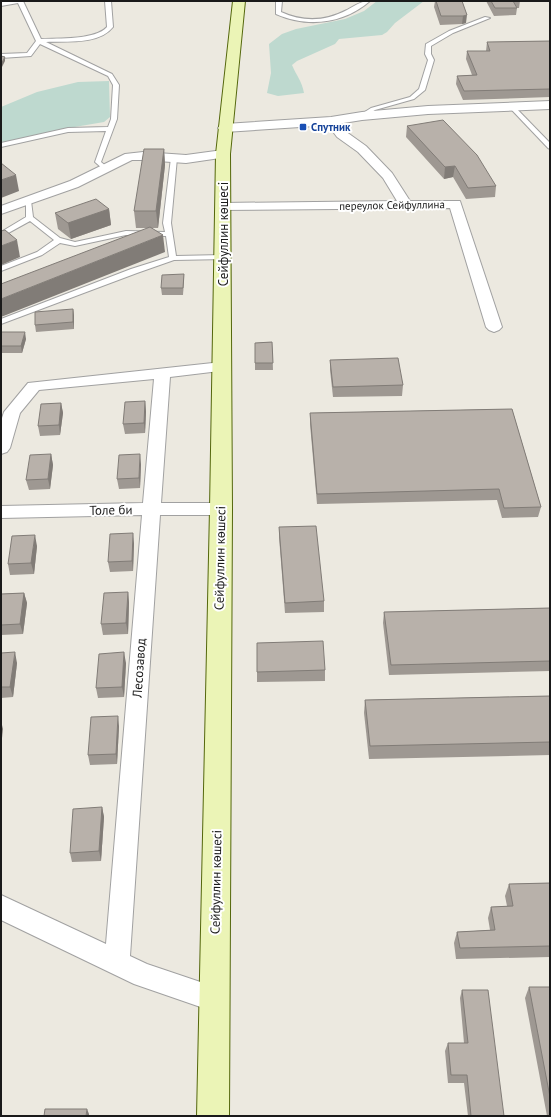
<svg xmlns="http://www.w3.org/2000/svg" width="551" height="1117" font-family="'PT Sans',sans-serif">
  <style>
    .wetland { fill: #bed9cf }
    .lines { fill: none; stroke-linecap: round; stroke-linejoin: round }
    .service-casing { stroke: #a1a1a1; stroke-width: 2 }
    .minor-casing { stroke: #a1a1a1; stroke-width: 2 }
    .tertiary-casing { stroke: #a1a1a1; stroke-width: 2 }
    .secondary-casing { stroke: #54670c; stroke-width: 2 }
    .service { fill: #fff; fill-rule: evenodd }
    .minor { fill: #fff; fill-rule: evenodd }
    .tertiary { fill: #fff; fill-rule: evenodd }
    .secondary { fill: #ebf4b6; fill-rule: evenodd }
    .wall { fill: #9e9892 }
    .shaded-wall { fill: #817c77 }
    .building { fill: #b8b1aa; stroke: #817c77 }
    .transit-dot { fill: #1a4fb4; stroke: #fff; stroke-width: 1.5 }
    .labels { text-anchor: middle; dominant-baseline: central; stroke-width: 4; stroke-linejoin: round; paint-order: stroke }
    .far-transit-label { font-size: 11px; font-weight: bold; fill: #164399; stroke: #fff; text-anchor: start }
    .far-street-label { font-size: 11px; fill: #1a1a1a; stroke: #fff }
    .street-label { font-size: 13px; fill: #1a1a1a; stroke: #fff }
  </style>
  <rect width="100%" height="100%" fill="#ece9e0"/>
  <g class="wetland">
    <path d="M377,1H424L395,23L387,32L382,35L339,39L335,44L297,61L292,65C296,75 302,81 304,93L278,96L267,93L271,73L269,44L282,34L296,29L345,19L364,11Z"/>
    <polygon points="109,81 110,117 104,122 57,130 1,144 1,107 37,92 78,82"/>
  </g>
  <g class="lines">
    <g class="service-casing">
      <g id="service">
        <path d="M10,1H23L41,39C58,38 96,40 107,27L105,1H111L113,27C99,45 66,41 46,42L112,74L119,85L117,119L101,162L107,167V169H103L95,162L106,131L68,132L1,147V143L68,128L108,127L111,119L113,85L108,76L40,44L31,56L1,58V54L27,53L36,41L18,3L1,6V2Z"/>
        <path d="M276,1H282L281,12C303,22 324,22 347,10C354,6 361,1 370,1C343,24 308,28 276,14Z"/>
        <polygon points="485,17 490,18 453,33 431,46 431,54 434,60 425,90 414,99 375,110 364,117 360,117 360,115 371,108 410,97 419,89 428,60 425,54 426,44 449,31"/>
        <polygon points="509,105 513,105 550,143 550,149 548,148 509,107"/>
        <polygon points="174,156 177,158 171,223 176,256 223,255 227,257 226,259 174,260 137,273 1,324 1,319 131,269 169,257 166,236 126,235 75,246 60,243 42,255 1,271 1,266 37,252 54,240 30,221 1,237 1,232 26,217 26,200 31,201 33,217 60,238 75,242 126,231 165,232 163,223 171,158"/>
      </g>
    </g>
    <g class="minor-casing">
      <g id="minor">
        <polygon points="331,118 335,119 345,131 366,146 392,173 410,201 460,201 502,327 499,330 494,332 489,330 486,327 450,208 218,210 216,207 218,204 223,203 397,201 383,178 358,152 337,137 325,121 327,119"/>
        <polygon points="223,150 227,151 229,154 227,157 186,163 143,160 132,160 78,187 1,214 1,206 70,181 125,154 143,152 186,155"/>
        <polygon points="222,362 228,364 230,367 228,370 170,377 161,503 221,503 227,505 230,509 227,513 221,515 160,515 130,956 147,964 224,990 228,999 224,1008 215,1012 134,984 1,920 1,895 106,944 142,515 1,518 1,506 143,503 154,379 39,390 20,413 10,448 7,452 1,454 1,421 4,412 28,383"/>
      </g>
    </g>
    <g class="tertiary-casing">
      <polygon id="tertiary" points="550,101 550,109 428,114 362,120 331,125 225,132 220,131 218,128 220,125 225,124 331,117 362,112 428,106"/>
    </g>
    <g class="secondary-casing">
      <polygon id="secondary" points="233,1 245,1 230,154 232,509 229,1116 197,1116 210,509 216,154"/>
    </g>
    <use href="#service" class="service"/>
    <use href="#minor" class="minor"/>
    <use href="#tertiary" class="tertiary"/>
    <use href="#secondary" class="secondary"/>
  </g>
  <g class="wall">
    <rect x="292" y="1" width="26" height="1"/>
    <polygon points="435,1 462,1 466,23 462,24 440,25 434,7"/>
    <polygon points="486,1 520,1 519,8 517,8 516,15 494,16"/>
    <polygon points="550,41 550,97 463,100 456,84 457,76 472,75 466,59 467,51 486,51 487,42"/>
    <polygon points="407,126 496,186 495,197 466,199 453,177 444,179 406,137"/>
    <polygon points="164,149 165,165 158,228 152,228 165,252 147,228 136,228 134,211"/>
    <polygon points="109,209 111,225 71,239 58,229 55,213"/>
    <polygon points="184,274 184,281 183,295 162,295 161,288"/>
    <polygon points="73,309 74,316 74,329 36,332 35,325"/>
    <polygon points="1,332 26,339 22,353 1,353"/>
    <polygon points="272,342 273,370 255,370 255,343"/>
    <polygon points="330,360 403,385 402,396 333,397 330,370"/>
    <polygon points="145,401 146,412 145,433 125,434 123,424"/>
    <polygon points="61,403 63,413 60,435 40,436 38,426"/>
    <polygon points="512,409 541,507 538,517 502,518 497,500 317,504 310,424 310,413"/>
    <polygon points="51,454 53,465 50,489 29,490 26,480"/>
    <polygon points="141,464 140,488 119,489 117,479"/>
    <polygon points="279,527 324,601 324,612 285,613 279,537"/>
    <polygon points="134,543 133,571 110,572 108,562"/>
    <polygon points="37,546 34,574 10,575 8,564"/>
    <polygon points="128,592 129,603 128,634 103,635 101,624"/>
    <polygon points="24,593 27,603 23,634 1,635 1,594"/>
    <polygon points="550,608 550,671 389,675 383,623 384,612"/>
    <polygon points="257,643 325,670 325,681 257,682"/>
    <polygon points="1,653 17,663 13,697 1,698"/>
    <polygon points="126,663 124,697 98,698 96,688"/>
    <polygon points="550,696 550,755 369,759 364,713 365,700"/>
    <polygon points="119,726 117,764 90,765 88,755"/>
    <polygon points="102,807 104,817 101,861 72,862 70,853"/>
    <polygon points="550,883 550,957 456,959 454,943 457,932 490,930 488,918 491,907 507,906 505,896 509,884"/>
    <polygon points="529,987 550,987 550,1116 547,1116 525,998"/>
    <polygon points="462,990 504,1116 468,1116 464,1083 448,1083 445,1051 448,1043 464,1043 460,998"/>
  </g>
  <g class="shaded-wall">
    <polygon points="467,15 466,23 462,24 463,16"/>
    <polygon points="5,57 5,61 2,67 1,64"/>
    <polygon points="164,149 165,165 158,228 156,211"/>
    <polygon points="455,166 453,177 444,179 445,167"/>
    <polygon points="16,175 19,191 1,198 1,180"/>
    <polygon points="109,209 111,225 71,239 68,223"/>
    <polygon points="163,235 165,252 1,317 1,299"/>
    <polygon points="17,240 20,257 1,265 1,246"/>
    <polygon points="73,309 74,316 74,329 73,322"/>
    <polygon points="25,332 26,339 22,353 21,346"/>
    <polygon points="145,401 146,412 145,433 144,423"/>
    <polygon points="61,403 63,413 60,435 59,425"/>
    <polygon points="51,454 53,465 50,489 48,479"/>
    <polygon points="140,454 141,464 140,488 139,478"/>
    <polygon points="133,533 134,543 133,571 132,561"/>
    <polygon points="35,535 37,546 34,574 31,563"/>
    <polygon points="128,592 129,603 128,634 126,623"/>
    <polygon points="24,593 27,603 23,634 20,624"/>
    <polygon points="15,652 17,663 13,697 10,687"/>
    <polygon points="124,652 126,663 124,697 122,687"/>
    <polygon points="118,716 119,726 117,764 116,754"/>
    <polygon points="1,721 3,729 1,747"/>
    <polygon points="102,807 104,817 101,861 99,851"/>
    <polygon points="87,1109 89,1114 89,1116 86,1116"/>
  </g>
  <g class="building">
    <polygon points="436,1 462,1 467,15 463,16 441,16"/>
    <polygon points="491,1 515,1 513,1 517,8 495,8"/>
    <polygon points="550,41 550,89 464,91 457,76 477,75 467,51 490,51 487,42"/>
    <polygon points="1,56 5,57 1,64"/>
    <polygon points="443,120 477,155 496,186 468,188 455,166 445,167 407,126"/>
    <polygon points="144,149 164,149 156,211 134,211"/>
    <polygon points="1,163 16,175 1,180"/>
    <polygon points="96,199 109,209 68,223 55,213"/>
    <polygon points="150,227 163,235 1,299 1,284"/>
    <polygon points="5,230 17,240 1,246 1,231"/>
    <polygon points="184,274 183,288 161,288 162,275"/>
    <polygon points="73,309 73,322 35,325 35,312"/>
    <polygon points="1,332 25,332 21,346 1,346"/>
    <polygon points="272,342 273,363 255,363 255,343"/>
    <polygon points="398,358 403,385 333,387 330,360"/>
    <polygon points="145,401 144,423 123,424 125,402"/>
    <polygon points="61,403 59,425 38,426 41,404"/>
    <polygon points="512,409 541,507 504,508 499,489 317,494 310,413"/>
    <polygon points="51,454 48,479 26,480 30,455"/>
    <polygon points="140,454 139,478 117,479 119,455"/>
    <polygon points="316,526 324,601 285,603 279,527"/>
    <polygon points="133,533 132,561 108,562 110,534"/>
    <polygon points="35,535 31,563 8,564 12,536"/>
    <polygon points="128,592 126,623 101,624 104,593"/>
    <polygon points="24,593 20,624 1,625 1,594"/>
    <polygon points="550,608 550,661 391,665 384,612"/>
    <polygon points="323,641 325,670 257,672 257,643"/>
    <polygon points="15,652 10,687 1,687 1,653"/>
    <polygon points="124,652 122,687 96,688 99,654"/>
    <polygon points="550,696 550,742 370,746 365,700"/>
    <polygon points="118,716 116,754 88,755 91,717"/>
    <polygon points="102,807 99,851 70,853 73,809"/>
    <polygon points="550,883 550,946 460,948 457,932 495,930 491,907 513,906 509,884"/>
    <polygon points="529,987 550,987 550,1097"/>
    <polygon points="462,990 488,990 504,1116 471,1116 467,1075 451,1075 448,1043 468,1043"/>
    <polygon points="45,1109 87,1109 86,1116 44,1116"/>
  </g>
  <rect class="transit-dot" x="299" y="123" width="8" height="8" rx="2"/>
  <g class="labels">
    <g class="far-transit-label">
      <text x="311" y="127">Спутник</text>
    </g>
    <g class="far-street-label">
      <text transform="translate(392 205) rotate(-1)">переулок Сейфуллина</text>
    </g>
    <g class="street-label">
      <text transform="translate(223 234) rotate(-90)">Сейфуллин көшесі</text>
      <text transform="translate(111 510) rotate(-1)">Толе би</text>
      <text transform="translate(220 558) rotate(-89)">Сейфуллин көшесі</text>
      <text transform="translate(139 668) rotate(-86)">Лесозавод</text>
      <text transform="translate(216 882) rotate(-89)">Сейфуллин көшесі</text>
    </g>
  </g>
  <rect width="551" height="1117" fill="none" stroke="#1a1a1a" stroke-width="4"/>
</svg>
